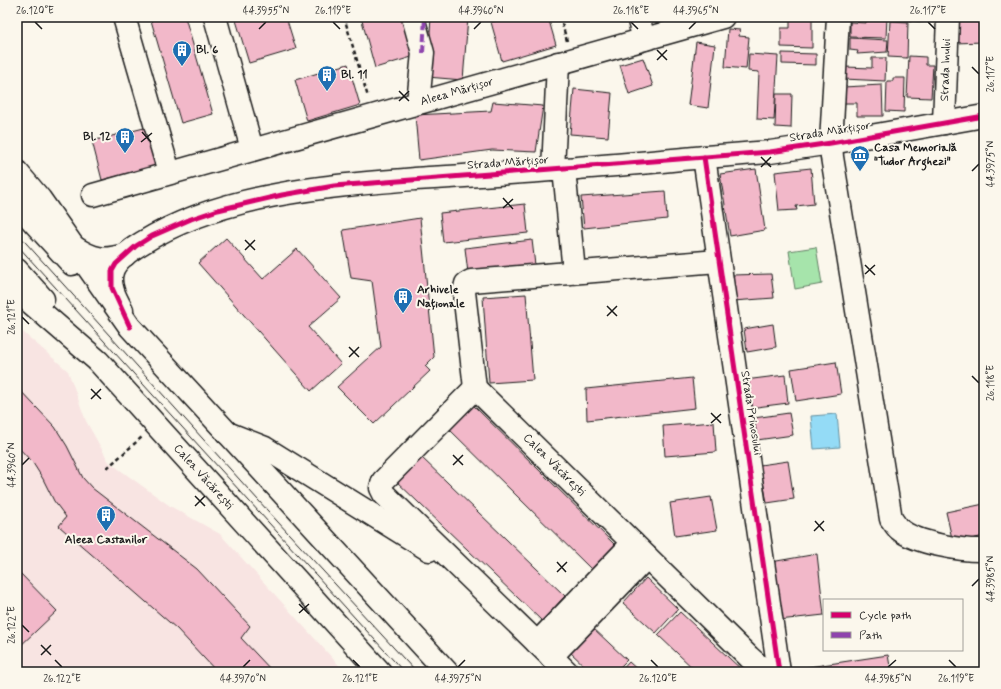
<svg xmlns="http://www.w3.org/2000/svg" width="1001" height="689" font-family="Mynerve,sans-serif">
  <style>
    .built { fill: #f8e4e2 }
    .green { fill: #a6e4ab; stroke: #618064 }
    .water { fill: #94dbf6; stroke: #648f9f }
    .building { fill: #f2b8c9; stroke: #1c1c1c }
    .lines { fill: none; stroke-linecap: round; stroke-linejoin: round }
    .minor-casing { stroke: #1c1c1c; stroke-width: 25 }
    .major-casing { stroke: #1c1c1c; stroke-width: 25 }
    .path { stroke: #1c1c1c; stroke-width: 2.5; stroke-dasharray: 4 3; stroke-linecap: butt }
    .minor { stroke: #fbf7ec; stroke-width: 22 }
    .major { stroke: #fbf7ec; stroke-width: 22 }
    .tram { stroke: #1c1c1c; stroke-width: 1 }
    .quiet { stroke: #8e44ad; stroke-width: 4; stroke-dasharray: 8 4; stroke-linecap: butt }
    .cycleway-casing { stroke: #fbf7ec; stroke-width: 8 }
    .cycleway { stroke: #d6006c; stroke-width: 5 }
    .ticks { fill: none; stroke: #1c1c1c; stroke-width: 1.5 }
    .labels { text-anchor: middle; dominant-baseline: central; stroke-width: 4; stroke-linejoin: round; paint-order: stroke }
    .poi-label { font-size: 12px; font-weight: bold; fill: #1c1c1c; stroke: #fbf7ec; text-anchor: start }
    .street-label { font-size: 12px; fill: #1c1c1c; stroke: #fbf7ec }
    .neatline { fill: none; stroke: #1c1c1c; stroke-width: 1.5 }
    .ticks-label { font-size: 10px; text-anchor: middle; fill: #1c1c1c }
  </style>
  <rect width="100%" height="100%" fill="#fbf7ec"/>
  <filter id="ink" filterUnits="userSpaceOnUse"><feTurbulence type="fractalNoise" baseFrequency=".025" numOctaves="2"/><feDisplacementMap in="SourceGraphic" scale="8" xChannelSelector="R" yChannelSelector="G"/><feConvolveMatrix kernelMatrix="1 2 1 2 8 2 1 2 1" color-interpolation-filters="sRGB"/></filter>
  <g filter="url(#ink)">
    <polygon class="built" points="17,327 68,371 86,421 109,462 170,506 220,534 345,672 17,672"/>
    <polygon class="green" points="816,247 822,284 795,289 789,251"/>
    <polygon class="water" points="837,414 840,447 814,449 811,416"/>
    <g class="building">
      <polygon points="150,17 185,17 213,114 181,123"/>
      <polygon points="235,17 286,17 296,49 249,63"/>
      <polygon points="361,17 404,17 415,56 375,68"/>
      <polygon points="431,17 468,17 463,80 427,77"/>
      <polygon points="509,17 548,17 556,45 502,61 491,22"/>
      <polygon points="790,17 812,17 812,48 781,47 781,28 790,28"/>
      <polygon points="866,17 887,17 886,38 850,37 850,22 866,23"/>
      <polygon points="895,17 923,17 923,22 895,19"/>
      <polygon points="955,17 983,17 983,42 955,43"/>
      <polygon points="890,21 908,22 907,58 888,57"/>
      <polygon points="728,29 740,30 739,36 749,37 746,69 725,67"/>
      <polygon points="850,38 888,40 887,52 857,54 858,51 850,50"/>
      <polygon points="696,42 715,45 708,108 688,105"/>
      <polygon points="782,53 816,54 816,65 782,64"/>
      <polygon points="749,54 778,56 774,120 757,119 759,72 748,71"/>
      <polygon points="909,56 926,57 926,65 933,65 931,98 907,97"/>
      <polygon points="643,58 653,86 629,94 620,65"/>
      <polygon points="872,58 886,58 885,81 844,79 845,67 872,68"/>
      <polygon points="348,64 360,105 307,121 295,80"/>
      <polygon points="893,78 905,78 904,112 886,111 887,81 893,81"/>
      <polygon points="882,85 883,116 857,116 857,103 844,103 843,87"/>
      <polygon points="574,89 612,93 608,137 570,134"/>
      <polygon points="776,94 792,94 791,128 775,127"/>
      <polygon points="493,102 543,106 536,152 492,150 419,160 415,115 491,111"/>
      <polygon points="148,127 158,166 102,180 92,141"/>
      <polygon points="811,168 814,204 796,206 797,210 779,211 775,172"/>
      <polygon points="756,169 765,230 730,236 720,174"/>
      <polygon points="665,191 667,219 584,228 581,197"/>
      <polygon points="525,204 528,233 443,242 440,213"/>
      <polygon points="420,218 434,357 425,366 430,371 374,424 337,387 381,347 372,281 351,278 343,230"/>
      <polygon points="226,238 263,279 297,249 341,298 308,327 341,364 311,391 198,263"/>
      <polygon points="532,240 535,265 468,273 465,248"/>
      <polygon points="771,274 774,298 733,301 732,275"/>
      <polygon points="526,294 533,380 489,383 483,297"/>
      <polygon points="773,324 776,347 747,352 744,329"/>
      <polygon points="836,362 841,394 796,401 791,369"/>
      <polygon points="785,375 788,403 749,408 745,380"/>
      <polygon points="692,378 695,408 587,420 586,389"/>
      <polygon points="17,387 55,427 67,446 83,478 92,488 197,569 250,626 241,638 273,672 217,672 177,629 59,526 66,517 54,501 43,479 33,463 17,446"/>
      <polygon points="470,402 616,546 592,570 446,426"/>
      <polygon points="789,413 793,435 757,440 754,418"/>
      <polygon points="714,422 716,452 665,456 663,426"/>
      <polygon points="419,455 565,596 542,621 395,480"/>
      <polygon points="788,461 794,499 767,503 760,465"/>
      <polygon points="711,497 717,530 675,536 670,503"/>
      <polygon points="984,504 984,536 953,543 946,512"/>
      <polygon points="817,554 824,615 779,620 771,562"/>
      <polygon points="17,570 57,611 17,649"/>
      <polygon points="646,578 678,609 656,633 623,603"/>
      <polygon points="680,612 744,672 697,672 658,635"/>
      <polygon points="592,627 627,660 615,672 591,672 569,651"/>
      <polygon points="888,655 891,672 798,672 796,669"/>
      <polygon points="629,662 640,672 620,672"/>
    </g>
    <g class="lines">
      <g class="minor-casing">
        <g id="minor">
          <polyline points="124,17 169,172"/>
          <polyline points="215,17 252,149"/>
          <polyline points="413,17 423,53 418,103"/>
          <polyline points="638,17 644,39"/>
          <path d="M838,17L831,143L832,157L891,519C894,522 896,527 899,529C915,543 963,551 984,550"/>
          <polyline points="944,123 948,17"/>
          <polyline points="704,157 779,672"/>
          <polyline points="564,169 574,272"/>
          <polyline points="553,170 558,63"/>
          <polyline points="93,195 723,17"/>
          <path d="M74,247C94,260 103,261 125,255"/>
          <path d="M122,310C116,299 108,285 112,272C115,260 132,249 142,243C220,194 326,186 415,179C465,176 514,173 564,169C632,164 701,157 770,152L831,143L984,116"/>
          <polyline points="475,388 749,657 759,666 779,671"/>
          <polyline points="475,388 383,481 381,488 384,494 567,672"/>
          <polyline points="475,388 464,292 466,284 471,281 718,261"/>
          <polyline points="227,433 265,448 429,550"/>
          <polyline points="537,643 633,543"/>
          <polyline points="551,657 647,557"/>
        </g>
      </g>
      <g class="major-casing">
        <g id="major">
          <polyline points="17,172 40,199 130,327 447,672"/>
          <polyline points="17,204 72,264"/>
          <polyline points="17,270 43,299"/>
          <polyline points="17,291 98,361 380,672"/>
        </g>
      </g>
      <g class="path">
        <polyline points="344,17 368,97"/>
        <polyline points="560,17 567,41"/>
        <polyline points="107,468 142,437"/>
      </g>
      <use href="#minor" class="minor"/>
      <use href="#major" class="major"/>
      <g class="tram">
        <polyline points="17,233 277,521 416,672"/>
        <polyline points="17,245 404,672"/>
      </g>
      <polyline class="quiet" points="423,53 425,17"/>
      <g class="cycleway-casing">
        <g id="cycleway">
          <polyline points="704,157 779,672"/>
          <polyline points="130,327 112,288 112,271 116,264 136,246 152,236 191,219 218,210 282,195 334,186 770,152 831,143 984,116"/>
        </g>
      </g>
      <use href="#cycleway" class="cycleway"/>
    </g>
  </g>
  <path class="ticks" d="M35,22L42,29M333,22L340,29M631,22L638,29M928,22L935,29M259,29L266,22M474,29L481,22M689,29L696,22M657,50L667,60M657,60L667,50M972,67L979,74M399,91L409,101M399,101L409,91M142,132L151,142M141,142L152,133M761,157L771,167M761,167L771,157M972,171L979,164M503,198L513,209M503,208L513,199M245,240L255,250M245,250L255,240M865,265L875,275M865,274L875,265M607,306L617,316M607,316L617,306M22,317L29,324M349,347L359,357M349,357L359,347M972,376L979,383M91,389L101,399M91,399L101,389M711,413L721,423M711,423L721,414M453,455L463,465M22,465L29,458M453,465L463,455M195,496L205,506M195,506L205,496M815,521L824,531M814,531L824,521M557,562L566,572M557,572L567,562M972,586L979,579M299,604L309,614M299,613L309,604M22,625L29,632M41,645L51,655M41,655L51,645M55,660L62,667M353,660L360,667M651,660L658,667M949,660L956,667M243,667L250,660M458,667L465,660M888,667L896,660"/>
  <defs>
    <g id="building-pin" transform="scale(1)"><path d="M0 17L-7.5 6A9.5 9.5 0 1 1 7.5 6Z" fill="#1f6fb2" stroke="#fbf7ec"/><path d="M-4-6H4V6H1V3H-1V6H-4ZM-2.5-4.3h1.7v1.8h-1.7ZM.8-4.3h1.7v1.8H.8ZM-2.5-1h1.7V.8h-1.7ZM.8-1h1.7V.8H.8Z" fill="#fff"/></g>
    <g id="museum-pin" transform="scale(1)"><path d="M0 17L-7.5 6A9.5 9.5 0 1 1 7.5 6Z" fill="#1f6fb2" stroke="#fbf7ec"/><path d="M0-6L6-3V-2H-6V-3ZM-5-1h2V3h-2ZM-1-1h2V3h-2ZM3-1h2V3H3ZM-6 4H6V6H-6Z" fill="#fff"/></g>
  </defs>
  <g fill-rule="evenodd">
    <use href="#building-pin" x="182" y="50"/>
    <use href="#building-pin" x="327" y="75"/>
    <use href="#building-pin" x="125" y="137"/>
    <use href="#museum-pin" x="860" y="155"/>
    <use href="#building-pin" x="403" y="297"/>
    <use href="#building-pin" x="106" y="515"/>
  </g>
  <g class="labels">
    <g class="poi-label">
      <text x="196" y="50">Bl. 6</text>
      <text x="341" y="75">Bl. 11</text>
      <text x="111" y="137" text-anchor="end">Bl. 12</text>
      <text x="874" y="148">Casa Memorială<tspan x="874" dy="14">"Tudor Arghezi"</tspan></text>
      <text x="417" y="290">Arhivele<tspan x="417" dy="14">Naționale</tspan></text>
      <text x="106" y="540" text-anchor="middle">Aleea Castanilor</text>
    </g>
    <g class="street-label">
      <text transform="translate(946 70) rotate(-88)">Strada Inului</text>
      <text transform="translate(457 92) rotate(-16)">Aleea Mărțișor</text>
      <text transform="translate(830 132) rotate(-9)">Strada Mărțișor</text>
      <text transform="translate(508 163) rotate(-4)">Strada Mărțișor</text>
      <text transform="translate(751 413) rotate(81)">Strada Prinosului</text>
      <text transform="translate(554 465) rotate(45)">Calea Văcărești</text>
      <text transform="translate(203 477) rotate(48)">Calea Văcărești</text>
    </g>
  </g>
  <rect width="1001" height="689" fill="none" stroke="#fbf7ec" stroke-width="44"/>
  <rect x="823" y="599" width="140" height="52" fill="#fbf7ec" stroke="#a29f99"/>
  <rect x="831" y="612" width="20" height="6" fill="#d6006c" stroke="#a29f99"/>
  <text x="859" y="619" font-size="12" fill="#1c1c1c">Cycle path</text>
  <rect x="831" y="632" width="20" height="6" fill="#8e44ad" stroke="#a29f99"/>
  <text x="859" y="639" font-size="12" fill="#1c1c1c">Path</text>
  <rect x="22" y="22" width="957" height="645" class="neatline"/>
  <g class="ticks-label">
    <text x="35" y="14">26.120°E</text>
    <text x="266" y="14">44.3955°N</text>
    <text x="333" y="14">26.119°E</text>
    <text x="481" y="14">44.3960°N</text>
    <text x="631" y="14">26.118°E</text>
    <text x="696" y="14">44.3965°N</text>
    <text x="928" y="14">26.117°E</text>
    <text transform="translate(990 74) rotate(-90)" y="4">26.117°E</text>
    <text transform="translate(990 164) rotate(-90)" y="4">44.3975°N</text>
    <text transform="translate(11 317) rotate(-90)" y="4">26.121°E</text>
    <text transform="translate(990 383) rotate(-90)" y="4">26.118°E</text>
    <text transform="translate(11 465) rotate(-90)" y="4">44.3960°N</text>
    <text transform="translate(990 579) rotate(-90)" y="4">44.3985°N</text>
    <text transform="translate(11 625) rotate(-90)" y="4">26.122°E</text>
    <text x="62" y="682">26.122°E</text>
    <text x="243" y="682">44.3970°N</text>
    <text x="360" y="682">26.121°E</text>
    <text x="458" y="682">44.3975°N</text>
    <text x="658" y="682">26.120°E</text>
    <text x="888" y="682">44.3985°N</text>
    <text x="956" y="682">26.119°E</text>
  </g>
</svg>
